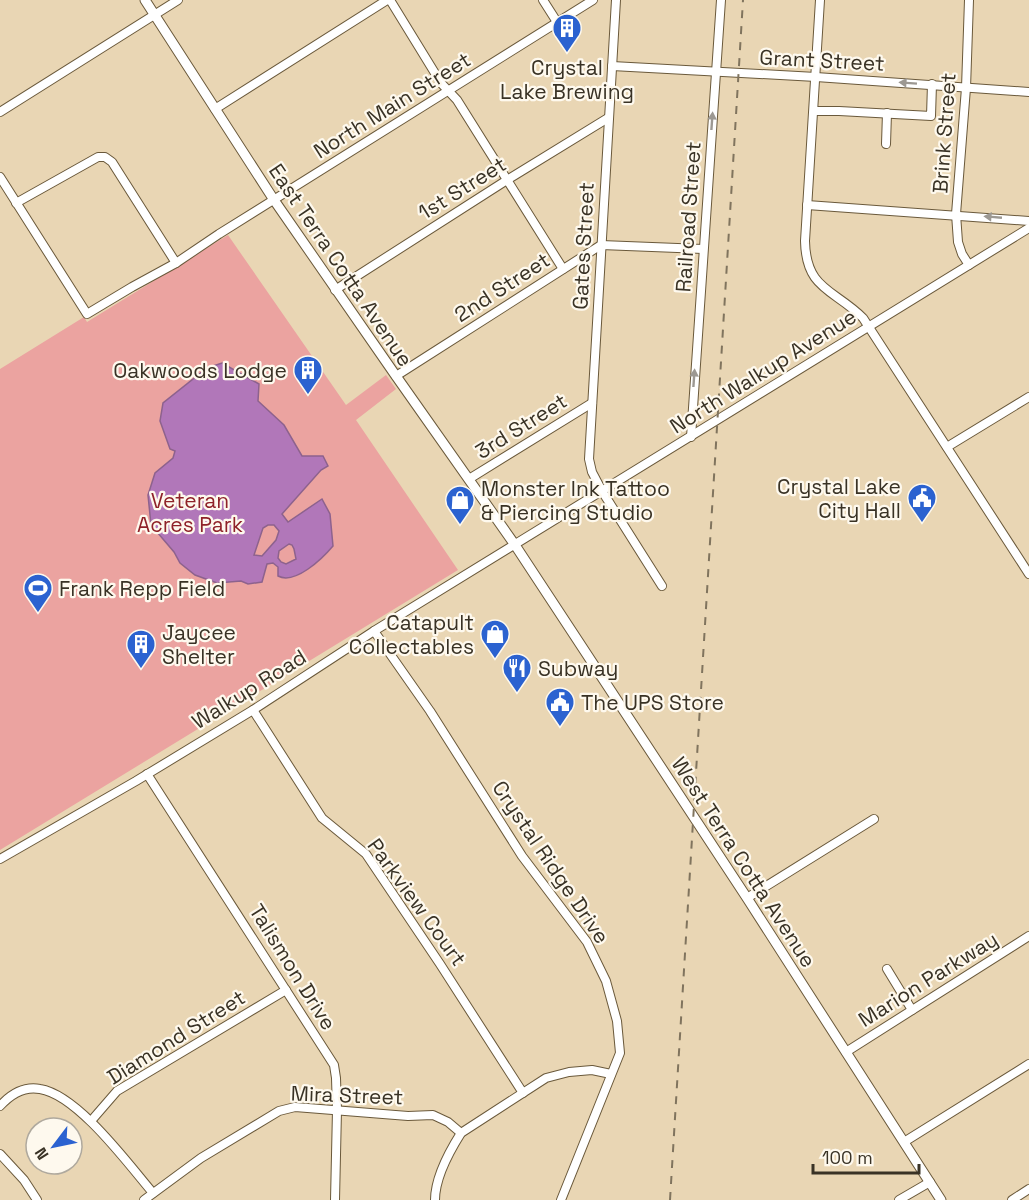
<svg xmlns="http://www.w3.org/2000/svg" width="1029" height="1200" font-family="'Space Grotesk',sans-serif">
  <style>
    .green { fill: #eba3a0 }
    .water { fill: #b177b9; stroke: #8d628d; stroke-width: 1.5; fill-rule: evenodd }
    .lines { fill: none; stroke-linecap: round; stroke-linejoin: round }
    .minor-casing { stroke: #6a593b; stroke-width: 10 }
    .major-casing { stroke: #6a593b; stroke-width: 11 }
    .minor { stroke: #fff; stroke-width: 8 }
    .major { stroke: #fff; stroke-width: 9 }
    .rail { stroke: #80745e; stroke-width: 2; stroke-dasharray: 8 8; stroke-linecap: butt }
    .oneway { fill: #9c9892 }
    .labels { text-anchor: middle; dominant-baseline: central; stroke-width: 4.5; stroke-linejoin: round; paint-order: stroke }
    .street-label { font-size: 21px; fill: #393225; stroke: #fef9ee }
    .poi-label { font-size: 21px; fill: #393225; stroke: #fef9ee; text-anchor: start }
    .park-label { font-size: 21px; fill: #8f2229; stroke: #fef9ee }
  </style>
  <rect width="100%" height="100%" fill="#e9d6b4"/>
  <polygon class="green" points="228,235 346,405 386,375 396,389 356,420 458,570 0,850 0,369 84,317 87,322"/>
  <path class="water" d="M222,363L259,384L258,401L284,425L302,456H323L328,466L321,470L282,514L288,522L322,499L330,514L333,546C322,559 295,585 278,576V567L273,563L267,564L262,582L248,584L241,581L217,583L195,575L180,563L174,552L151,525L148,495L155,473L173,458L175,451L170,449L160,421L163,403L207,368ZM268,525H274L279,531L276,540L262,556L254,555L263,528ZM289,544L292,545L294,549L296,559L286,564L281,562L278,558L279,551Z"/>
  <g class="lines">
    <g class="minor-casing">
      <g id="minor">
        <polyline points="390,0 441,83 457,100 563,269"/>
        <polyline points="543,0 557,22"/>
        <polyline points="616,0 589,459 592,472 602,491 662,586"/>
        <path d="M820,0L805,241C806,290 834,289 863,318L1029,574"/>
        <polyline points="969,0 966,88 956,214 958,242 962,254 969,265"/>
        <polyline points="612,66 816,77 1029,92"/>
        <polyline points="215,109 387,0"/>
        <polyline points="814,111 839,111 931,116 932,84"/>
        <polyline points="0,112 178,0"/>
        <polyline points="886,144 887,113"/>
        <polyline points="0,177 87,314 132,287 176,263 219,234 593,0"/>
        <polyline points="16,203 98,157 105,157 112,162 176,263"/>
        <polyline points="807,205 1029,221"/>
        <polyline points="335,290 507,180 608,118"/>
        <polyline points="396,376 601,245 703,249"/>
        <polyline points="691,437 721,0"/>
        <polyline points="947,447 1029,397"/>
        <polyline points="469,479 592,403"/>
        <polyline points="374,631 430,711 522,856 587,942 606,981 617,1021 620,1053 561,1200"/>
        <polyline points="253,710 322,818 366,854 440,964 523,1093"/>
        <polyline points="147,774 334,1065 336,1078 337,1110 335,1200"/>
        <polyline points="0,859 136,781 253,710 374,631 1029,228"/>
        <polyline points="747,898 874,819"/>
        <polyline points="887,969 912,1010"/>
        <polyline points="846,1052 1029,936"/>
        <path d="M0,1106C10,1095 24,1086 40,1089C78,1095 129,1165 153,1193"/>
        <polyline points="91,1121 117,1091 286,990"/>
        <polyline points="904,1142 1029,1064"/>
        <polyline points="0,1154 24,1180 37,1200"/>
        <polyline points="144,1200 201,1158 279,1111 295,1107 408,1116 433,1115 448,1122 461,1133"/>
        <path d="M435,1200C435,1177 449,1152 461,1133L546,1078L569,1072L592,1070L611,1074"/>
        <polyline points="899,1200 930,1182"/>
        <polyline points="1012,1200 1029,1189"/>
      </g>
    </g>
    <g class="major-casing">
      <polyline id="major" points="145,0 274,200 396,376 515,545 747,898 941,1200"/>
    </g>
    <use href="#minor" class="minor"/>
    <use href="#major" class="major"/>
    <polyline class="rail" points="670,1200 743,0"/>
  </g>
  <defs><path id="oneway-solid" d="M-6-.8H1V-3.2L6.5 0L1 3.2V.8H-6Z" transform="scale(1.5)"/></defs>
  <g class="oneway">
    <use href="#oneway-solid" transform="translate(908 83) rotate(-176)"/>
    <use href="#oneway-solid" transform="translate(712 121) rotate(-86)"/>
    <use href="#oneway-solid" transform="translate(993 217) rotate(-175)"/>
    <use href="#oneway-solid" transform="translate(694 378) rotate(-86)"/>
  </g>
  <defs>
    <g id="building-pin" transform="scale(1.5)"><path d="M0 17L-7.5 6A9.5 9.5 0 1 1 7.5 6Z" fill="#2b62d0" stroke="#fef9ee"/><path d="M-4-6H4V6H1V3H-1V6H-4ZM-2.5-4.3h1.7v1.8h-1.7ZM.8-4.3h1.7v1.8H.8ZM-2.5-1h1.7V.8h-1.7ZM.8-1h1.7V.8H.8Z" fill="#fff"/></g>
    <g id="civic-pin" transform="scale(1.5)"><path d="M0 17L-7.5 6A9.5 9.5 0 1 1 7.5 6Z" fill="#2b62d0" stroke="#fef9ee"/><path d="M-.6-6.5H3V-4.5H.6V-3L4-1V1h2V6H-6V1h2V-1L-.6-3ZM-1.2 2.5V6h2.4V2.5Z" fill="#fff"/></g>
    <g id="shop-pin" transform="scale(1.5)"><path d="M0 17L-7.5 6A9.5 9.5 0 1 1 7.5 6Z" fill="#2b62d0" stroke="#fef9ee"/><path d="M-5-2.5h2.3a2.7 3.5 0 0 1 5.4 0H5L5.5 6h-11ZM-1.5-2.5h3a1.5 2.3 0 0 0-3 0Z" fill="#fff"/></g>
    <g id="stadium-pin" transform="scale(1.5)"><path d="M0 17L-7.5 6A9.5 9.5 0 1 1 7.5 6Z" fill="#2b62d0" stroke="#fef9ee"/><path d="M0-5a6.5 5 0 1 0 0 10a6.5 5 0 1 0 0-10ZM-3.5-1.8h7v3.6h-7Z" fill="#fff"/></g>
    <g id="restaurant-pin" transform="scale(1.5)"><path d="M0 17L-7.5 6A9.5 9.5 0 1 1 7.5 6Z" fill="#2b62d0" stroke="#fef9ee"/><path d="M-5-6h1v4h1v-4h1v4h1v-4h1v5L-1.5 .5V6h-2V.5L-5-1ZM5-6V6H3V1.5H1.5Q1.5-4 5-6Z" fill="#fff"/></g>
  </defs>
  <g fill-rule="evenodd">
    <use href="#building-pin" x="567" y="28"/>
    <use href="#building-pin" x="308" y="370"/>
    <use href="#civic-pin" x="922" y="498"/>
    <use href="#shop-pin" x="460" y="500"/>
    <use href="#stadium-pin" x="38" y="588"/>
    <use href="#shop-pin" x="495" y="634"/>
    <use href="#building-pin" x="141" y="644"/>
    <use href="#restaurant-pin" x="517" y="668"/>
    <use href="#civic-pin" x="560" y="702"/>
  </g>
  <g class="labels">
    <g class="street-label">
      <text transform="translate(822 60) rotate(3)">Grant Street</text>
      <text transform="translate(392 105) rotate(-32)">North Main Street</text>
      <text transform="translate(944 133) rotate(-86)">Brink Street</text>
      <text transform="translate(462 188) rotate(-32)">1st Street</text>
      <text transform="translate(688 217) rotate(-86)">Railroad Street</text>
      <text transform="translate(583 246) rotate(-87)">Gates Street</text>
      <text transform="translate(341 265) rotate(56)">East Terra Cotta Avenue</text>
      <text transform="translate(502 287) rotate(-33)">2nd Street</text>
      <text transform="translate(763 371) rotate(-32)">North Walkup Avenue</text>
      <text transform="translate(521 426) rotate(-32)">3rd Street</text>
      <text transform="translate(249 689) rotate(-32)">Walkup Road</text>
      <text transform="translate(551 862) rotate(56)">Crystal Ridge Drive</text>
      <text transform="translate(744 862) rotate(57)">West Terra Cotta Avenue</text>
      <text transform="translate(417 902) rotate(54)">Parkview Court</text>
      <text transform="translate(293 967) rotate(58)">Talismon Drive</text>
      <text transform="translate(928 979) rotate(-32)">Marion Parkway</text>
      <text transform="translate(176 1037) rotate(-32)">Diamond Street</text>
      <text transform="translate(347 1095) rotate(2)">Mira Street</text>
    </g>
    <g class="poi-label">
      <text x="567" y="67" text-anchor="middle">Crystal<tspan x="567" dy="24">Lake Brewing</tspan></text>
      <text x="287" y="370" text-anchor="end">Oakwoods Lodge</text>
      <text x="901" y="486" text-anchor="end">Crystal Lake<tspan x="901" dy="24">City Hall</tspan></text>
      <text x="481" y="488">Monster Ink Tattoo<tspan x="481" dy="24">&amp; Piercing Studio</tspan></text>
      <text x="59" y="588">Frank Repp Field</text>
      <text x="474" y="622" text-anchor="end">Catapult<tspan x="474" dy="24">Collectables</tspan></text>
      <text x="162" y="632">Jaycee<tspan x="162" dy="24">Shelter</tspan></text>
      <text x="538" y="668">Subway</text>
      <text x="581" y="702">The UPS Store</text>
    </g>
    <g class="park-label">
      <text x="190" y="500">Veteran<tspan x="190" dy="24">Acres Park</tspan></text>
    </g>
  </g>
  <g transform="translate(54 1146) rotate(238)"><circle r="28" fill="#fef9ee" stroke="#afa99e" stroke-width="1.5"/>
  <path d="M0-4.5L10 22L0 15L-10 22Z" fill="#2b62d0"/>
  <text y="-9" font-size="16" font-weight="bold" text-anchor="middle" fill="#393225">N</text>
  </g>
  <path d="M813 1164v9h106v-9" fill="none" stroke="#393225" stroke-width="3"/>
  <text x="822" y="1164" font-size="18" fill="#393225" stroke="#fef9ee" stroke-width="4.5" paint-order="stroke">100 m</text>
</svg>
